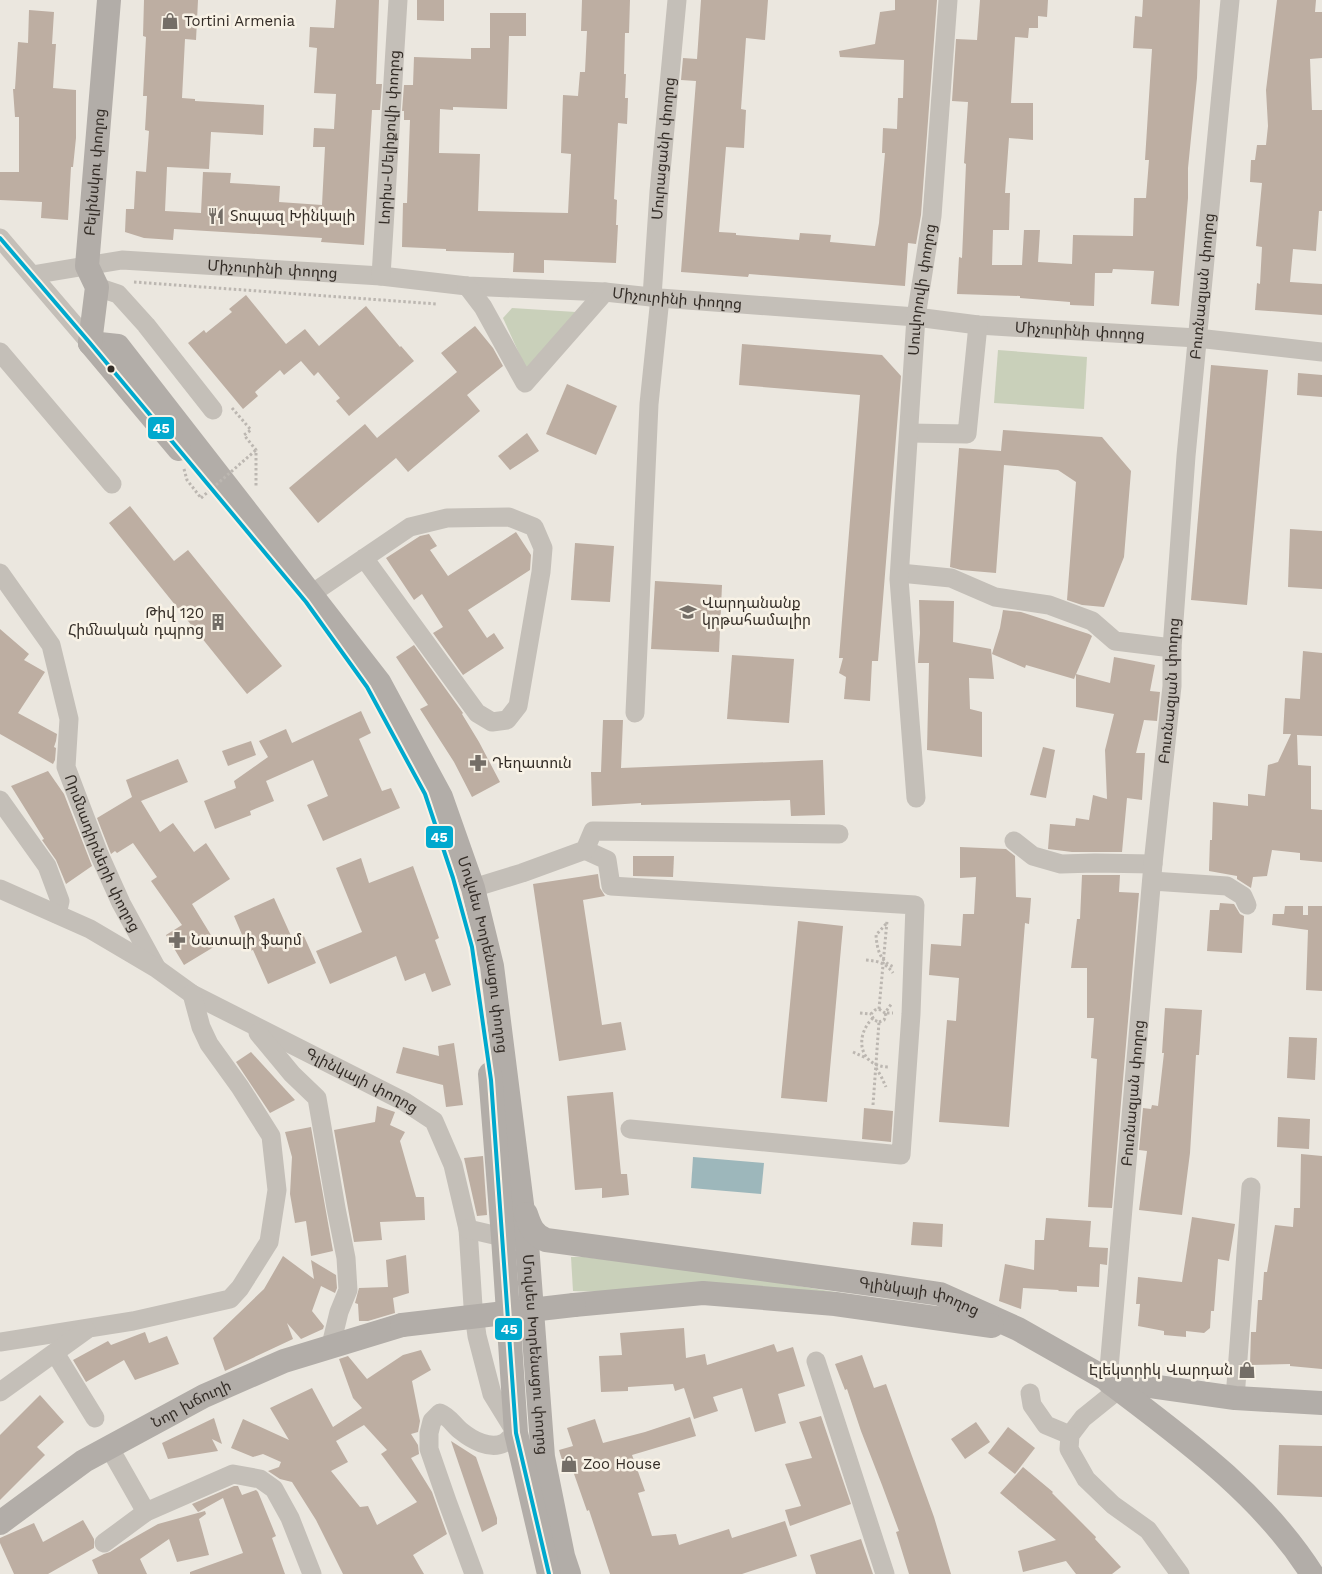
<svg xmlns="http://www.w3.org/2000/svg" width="1322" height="1574" font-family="'Work Sans','Noto Sans Armenian',sans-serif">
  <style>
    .green { fill: #c9d0ba }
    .water { fill: #9db7bb }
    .building { fill: #bdaea2; fill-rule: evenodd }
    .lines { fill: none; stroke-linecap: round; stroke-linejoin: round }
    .path { stroke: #bcb7b1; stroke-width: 3; stroke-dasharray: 2.5 2.5; stroke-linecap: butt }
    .minor { stroke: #c4bfb8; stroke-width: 19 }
    .major { stroke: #b2ada8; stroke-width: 24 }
    .path-bridge { stroke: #bcb7b1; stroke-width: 3; stroke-dasharray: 2.5 2.5; stroke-linecap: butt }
    .major-bridge { stroke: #b2ada8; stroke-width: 24 }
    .bus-1-casing { stroke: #f8f2e6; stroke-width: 8 }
    .bus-1 { stroke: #00a9ce; stroke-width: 4 }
    .bus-dot { fill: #342d27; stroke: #f8f2e6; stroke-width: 2 }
    .labels { text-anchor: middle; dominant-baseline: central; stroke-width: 5; stroke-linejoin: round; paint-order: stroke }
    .poi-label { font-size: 15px; fill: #342d27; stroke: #f8f2e6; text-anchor: start }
    .street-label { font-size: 15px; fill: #342d27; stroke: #f8f2e6 }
    .line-badge { stroke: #f8f2e6; stroke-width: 2 }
    .badge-label { font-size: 14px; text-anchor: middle; font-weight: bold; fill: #fff }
  </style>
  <rect width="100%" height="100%" fill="#ebe7df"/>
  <g class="green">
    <polygon points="512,308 576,312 527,371 503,318"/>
    <polygon points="998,350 1087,357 1084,409 994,403"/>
    <polygon points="571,1257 584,1257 713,1272 884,1300 573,1291"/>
  </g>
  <polygon class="water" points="693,1157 764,1163 761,1194 691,1188"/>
  <g class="building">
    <polygon points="144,0 198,0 196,40 185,39 182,98 195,99 195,101 264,105 263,135 211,132 209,169 167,167 165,211 201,213 203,172 231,173 230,183 280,186 279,202 322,205 325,147 313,147 314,128 334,129 336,94 314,93 317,48 309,47 310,27 334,28 336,0 379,0 376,84 382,84 380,110 372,110 364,245 321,242 322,238 174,229 173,240 144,238 125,232 126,209 134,209 136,171 146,172 149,131 145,130 147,96 143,96 146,37 143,36"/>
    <polygon points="417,0 444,0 444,21 417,20"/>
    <polygon points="582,0 630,0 629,33 625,33 624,74 626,74 625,98 628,98 627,124 618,123 614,199 617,200 616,225 618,225 616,263 544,260 544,273 513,272 514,253 446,251 446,249 402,247 403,203 407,203 410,120 404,120 404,111 402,111 404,85 413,85 414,57 471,59 471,48 490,48 490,13 526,13 526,36 509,36 507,109 453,107 453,110 440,109 439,153 480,154 478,211 568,213 571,154 561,153 563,95 578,96 580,72 585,72 587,31 581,31"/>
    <polygon points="701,0 768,0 765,40 746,38 741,109 746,110 744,148 726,147 719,232 736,233 736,235 799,240 800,233 831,235 830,242 875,246 879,223 885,153 882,153 883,128 897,129 898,98 903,98 904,60 840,57 839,51 875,44 880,12 895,10 895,0 937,0 921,215 916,244 908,243 905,286 749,274 748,277 681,272 696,81 681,80 683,58 697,59"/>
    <polygon points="980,0 1048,0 1047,17 1038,16 1038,28 1029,28 1028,38 1015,37 1011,103 1033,103 1033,140 1009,138 1005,193 1010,193 1009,230 993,230 992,265 1022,265 1024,230 1040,230 1038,262 1072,264 1073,235 1133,236 1134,198 1146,198 1149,160 1145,160 1152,49 1133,48 1135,16 1142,17 1143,0 1200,0 1197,78 1188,168 1188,198 1179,306 1151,304 1154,271 1113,269 1112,273 1095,273 1094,306 1070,305 1070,302 1020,298 1020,296 957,294 959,257 962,258 966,164 964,163 968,102 952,101 956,39 977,40"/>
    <polygon points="1277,0 1316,0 1315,12 1322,12 1322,58 1310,59 1312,110 1322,110 1322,211 1319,211 1316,251 1293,249 1290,282 1322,284 1322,315 1255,310 1257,283 1260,284 1262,247 1256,246 1262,183 1250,182 1251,160 1255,160 1257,145 1266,145 1268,126 1266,90"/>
    <polygon points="29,10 54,12 52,44 56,44 53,88 76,90 76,138 73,167 71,167 68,220 41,218 42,202 0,200 0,172 19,172 19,117 15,117 13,89 15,89 18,42 28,43"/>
    <polygon points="246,295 286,344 305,329 319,346 366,306 400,347 401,346 414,361 349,416 336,401 340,398 318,372 314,376 301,361 284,375 280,370 255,392 258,396 243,409 188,343 204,330 206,333 232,312 229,309"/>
    <polygon points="475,326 493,348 503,366 467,395 480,411 408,472 396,458 318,523 289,488 365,424 377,438 457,372 441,353"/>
    <polygon points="742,344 882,355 901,376 878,661 872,661 870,701 844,699 846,677 839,673 843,658 839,658 860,395 739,385"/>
    <polygon points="1211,365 1268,370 1247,605 1191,600"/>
    <polygon points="1298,373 1322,375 1322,397 1297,395"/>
    <polygon points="567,384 617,406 596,455 546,434"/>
    <polygon points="1003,430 1102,437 1131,471 1124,557 1104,607 1082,605 1067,600 1076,482 1058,470 1004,465 996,573 961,570 950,567 959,448 1001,451"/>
    <polygon points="527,433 539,451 510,470 498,456"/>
    <polygon points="130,506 174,561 188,550 282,666 247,694 109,523"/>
    <polygon points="1290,529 1322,531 1322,589 1288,587"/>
    <polygon points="516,532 531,555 530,570 468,610 487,638 494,633 504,648 463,675 433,633 443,627 422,594 414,600 386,558 420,536 429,534 437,546 430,550 448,576"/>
    <polygon points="575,543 614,546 610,602 571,600"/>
    <polygon points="655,581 722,585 719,652 651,649"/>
    <polygon points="919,600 954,601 953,642 991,649 994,679 969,678 970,709 982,712 982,757 927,750 929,663 918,663 920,633"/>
    <polygon points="1003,610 1021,612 1089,634 1092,636 1074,679 1026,665 1025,668 992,654 1000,628"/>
    <polygon points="0,629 29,654 24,660 45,672 18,713 57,734 56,741 54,747 56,748 55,760 53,764 0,734"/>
    <polygon points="414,645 463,713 462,714 479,742 500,782 472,797 454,762 420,709 428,705 396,657"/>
    <polygon points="1303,651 1322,653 1322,736 1297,735 1298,765 1311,766 1311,809 1322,810 1322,862 1300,860 1300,853 1272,850 1267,876 1253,877 1251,888 1237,879 1237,876 1209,871 1210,840 1212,840 1213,802 1248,806 1248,794 1265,796 1268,765 1278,762 1291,734 1283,734 1285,698 1300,699"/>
    <polygon points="732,655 794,659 789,723 727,719"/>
    <polygon points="1114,657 1155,665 1150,691 1160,692 1157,721 1144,720 1136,753 1145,753 1142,800 1127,798 1122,852 1072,852 1048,849 1050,824 1075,826 1076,818 1089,820 1093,795 1107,799 1105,750 1114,714 1076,707 1076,674 1110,683"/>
    <polygon points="361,711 371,733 359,739 382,791 391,788 400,808 323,841 307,805 328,796 313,760 266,781 274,801 250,811 251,815 215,829 204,801 236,788 234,781 268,757 259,741 286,729 292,743"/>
    <polygon points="603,720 623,720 621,768 823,760 825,815 791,816 790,800 641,805 641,803 592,806 591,772 601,772"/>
    <polygon points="251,741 256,755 228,766 222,751"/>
    <polygon points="1043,747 1055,750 1046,798 1030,795"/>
    <polygon points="178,759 188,782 141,801 160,832 173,823 194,852 206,843 230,879 192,904 217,945 184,965 166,935 182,925 151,881 157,877 133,843 117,853 115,851 111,854 97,818 132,797 126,780"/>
    <polygon points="48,771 64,794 92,866 66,884 56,860 42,840 44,839 11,786"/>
    <polygon points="960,847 1006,849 1015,856 1016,897 1031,898 1029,924 1025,923 1009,1127 939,1122 947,1020 956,1021 959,978 929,975 931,944 961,946 963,914 974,914 976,877 960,878"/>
    <polygon points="633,856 674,856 673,877 633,876"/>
    <polygon points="361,858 369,883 413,866 439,938 435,940 451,985 432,992 425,973 405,981 396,956 330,984 316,951 362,932 336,868"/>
    <polygon points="598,874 600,888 605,896 583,900 602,1025 621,1022 626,1050 559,1061 533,884"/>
    <polygon points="1082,875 1120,875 1119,892 1139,893 1112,1208 1088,1207 1097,1059 1091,1058 1094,1018 1087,1018 1087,968 1071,968 1077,919 1080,919"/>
    <polygon points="274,898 292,938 303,934 316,963 268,984 253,950 249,951 234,916"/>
    <polygon points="1220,903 1234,904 1240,914 1244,916 1242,953 1207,951 1210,910 1219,910"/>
    <polygon points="1285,906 1303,906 1303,915 1308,915 1308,906 1322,906 1322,991 1306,990 1308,930 1272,925 1273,914 1284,914"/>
    <polygon points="798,921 843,926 827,1102 781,1098"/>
    <polygon points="1165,1008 1202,1010 1199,1055 1196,1055 1190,1153 1182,1215 1139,1210 1147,1151 1139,1150 1143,1108 1151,1109 1152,1105 1158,1106 1164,1053 1162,1053"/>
    <polygon points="1289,1037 1317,1038 1315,1080 1287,1078"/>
    <polygon points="454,1043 463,1105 446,1107 443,1085 396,1073 403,1047 439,1056 438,1046"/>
    <polygon points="251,1052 295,1100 270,1113 236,1062"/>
    <polygon points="613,1092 621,1174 627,1174 629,1195 602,1198 602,1188 575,1190 567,1096"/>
    <polygon points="377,1106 395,1112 390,1125 405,1132 400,1141 416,1197 424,1197 425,1220 380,1222 382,1240 354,1242 334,1130 375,1122"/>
    <polygon points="864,1108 893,1111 891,1142 862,1139"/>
    <polygon points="1278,1117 1310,1119 1309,1149 1277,1147"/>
    <polygon points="311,1127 333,1251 311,1256 306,1221 295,1223 290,1194 292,1157 285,1132"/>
    <polygon points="1301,1154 1322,1156 1322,1369 1290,1366 1290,1364 1250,1365 1251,1332 1256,1332 1258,1300 1262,1300 1264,1272 1267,1272 1275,1225 1293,1227 1294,1208 1300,1208"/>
    <polygon points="483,1156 487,1215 477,1216 464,1158"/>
    <polygon points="1192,1217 1235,1224 1229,1261 1218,1259 1214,1311 1211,1311 1210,1328 1204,1333 1186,1331 1186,1337 1164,1335 1164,1331 1138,1326 1140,1304 1136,1304 1138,1277 1182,1282"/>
    <polygon points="1046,1218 1091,1221 1089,1247 1108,1248 1107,1265 1100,1264 1099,1287 1077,1286 1077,1292 1058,1291 1059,1290 1023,1288 1021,1309 999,1301 1005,1264 1034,1270 1035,1240 1044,1240"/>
    <polygon points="913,1222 943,1224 942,1247 911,1245"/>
    <polygon points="406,1255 409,1293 393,1298 395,1313 368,1321 359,1321 358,1304 355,1303 359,1288 388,1287 386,1260"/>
    <polygon points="283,1256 314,1279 311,1260 336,1275 337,1288 335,1293 321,1286 312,1311 324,1326 323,1329 301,1339 287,1323 293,1339 225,1371 213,1338 264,1289"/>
    <polygon points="684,1328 686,1358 705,1354 707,1365 774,1344 777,1352 793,1347 805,1386 778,1394 786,1423 755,1432 742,1388 713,1397 718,1411 694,1419 684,1388 675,1391 673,1384 628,1387 628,1391 601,1392 599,1356 622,1355 620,1333"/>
    <polygon points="145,1332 149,1343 167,1336 179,1364 135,1380 124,1360 86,1382 73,1360 108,1341 111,1345"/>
    <path d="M421,1350L431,1370L412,1381L420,1421L418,1432L411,1434L418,1445L419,1454L411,1458L432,1492L447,1534L413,1555L424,1574H343L316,1520L292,1482L280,1479L268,1471L279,1467L281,1462L263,1454L253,1457L231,1448L243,1419L289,1440L270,1408L312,1388L333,1427L362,1408L353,1398L339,1359L348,1356L367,1379L403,1355ZM364,1425L387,1450L381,1454L417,1502L377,1525L368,1506L360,1507L331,1471L348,1462L336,1441Z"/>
    <polygon points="862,1355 874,1388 886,1384 934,1517 951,1574 909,1574 896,1532 899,1531 882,1485 861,1431 847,1389 845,1390 835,1364"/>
    <polygon points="40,1395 64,1422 37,1447 45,1455 0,1500 0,1435"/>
    <polygon points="821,1416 851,1504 790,1526 785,1510 801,1506 785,1464 812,1458 799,1422"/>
    <polygon points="690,1417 696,1436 632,1455 645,1491 638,1493 652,1536 676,1534 679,1545 729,1529 732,1538 785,1521 797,1556 742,1574 610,1574 589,1510 587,1511 573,1471 566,1473 559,1450 573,1446 567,1428 595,1419 603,1443 645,1432"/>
    <polygon points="214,1418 222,1444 212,1439 218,1451 168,1459 162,1443"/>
    <polygon points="976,1422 990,1442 965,1459 951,1439"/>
    <polygon points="1008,1427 1035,1448 1015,1474 988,1453"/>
    <polygon points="451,1441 476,1457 497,1518 497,1524 482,1532"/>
    <polygon points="1279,1445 1322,1446 1322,1497 1277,1495"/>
    <polygon points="1023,1467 1053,1492 1052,1493 1096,1537 1095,1539 1121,1567 1112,1574 1076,1574 1066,1561 1023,1572 1018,1551 1056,1540 1000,1493"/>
    <polygon points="234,1486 238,1486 242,1495 256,1490 258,1492 276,1536 272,1538 285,1574 190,1574 190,1572 243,1553 223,1498 198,1512 192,1504"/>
    <polygon points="205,1511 206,1514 199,1519 209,1555 177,1562 169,1539 140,1559 147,1574 98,1574 92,1560 104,1554 110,1552 121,1545 158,1524"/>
    <polygon points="83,1520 94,1539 94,1548 48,1574 14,1574 0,1543 0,1538 34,1523 43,1542"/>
    <polygon points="861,1539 873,1574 816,1574 810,1555"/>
  </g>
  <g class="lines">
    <g class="path">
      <polyline points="134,282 437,304"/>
      <polyline points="232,408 251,430 244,435 256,450 256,487"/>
      <polyline points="184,469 187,480 201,498"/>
      <path d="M886,924L876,935C877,949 880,962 894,967"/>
      <path d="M866,960C878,961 886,963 893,973"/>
      <polyline points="879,1009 885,1013 892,1003"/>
      <polyline points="860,1013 871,1014"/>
      <path d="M873,1018C854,1036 859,1066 888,1067"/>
      <polyline points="879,1022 884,1020 886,1016 885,1013 893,1013"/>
      <polyline points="853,1052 866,1058"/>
      <polyline points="876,1068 881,1076 886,1087"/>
      <polyline points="873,1105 879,1022 874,1020 871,1014 875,1010 879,1009 887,921"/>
    </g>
    <g class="minor">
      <polyline points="0,238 90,343"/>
      <path id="s1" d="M32,275L122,260L381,276L467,286L605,292L660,298L916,317L978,325L1197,338L1322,352"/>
      <path id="s2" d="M381,276L398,0"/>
      <polyline points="467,286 483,307 525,383 605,292"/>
      <polyline points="97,287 118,294 146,325 213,410"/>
      <path id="s3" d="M652,297L659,192L677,0"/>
      <polyline points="0,352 112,484"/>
      <polyline points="909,433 967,434 978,325"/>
      <path id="s4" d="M0,573L51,645L69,719L66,767L99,854L121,903L156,967"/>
      <polyline points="900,573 951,578 995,597 1049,605 1092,621 1115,641 1172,648"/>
      <polyline points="312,594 320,588 410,527 447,518 509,517 534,527 543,548 541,572 518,706 507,720 492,722 477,713 364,558"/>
      <polyline points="635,713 649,404 660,298"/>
      <path id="s5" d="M916,798L899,579L916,317L932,216L948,0"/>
      <polyline points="0,800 47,866 60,901 57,914"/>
      <polyline points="1014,841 1033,856 1061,864 1095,863 1153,864"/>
      <polyline points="585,850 607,860 611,886 915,905 911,1014 901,1155 630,1129"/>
      <polyline points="1152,881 1227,886 1243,896 1247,905"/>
      <polyline points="473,888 522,873 585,850 593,831 839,834"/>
      <path id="s6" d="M0,889L90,929L156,968L192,994L405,1102L434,1121L453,1165L468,1229L473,1306L477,1336L492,1394L516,1433C512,1436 508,1441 504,1443C490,1450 472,1440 461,1431C453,1425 450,1417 440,1413L432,1421L429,1433V1449L447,1501L474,1574"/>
      <polyline points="258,1033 292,1074 317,1098 336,1208 346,1258 348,1290 339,1312 331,1345"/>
      <polyline points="468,1229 515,1240"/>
      <polyline points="0,1342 133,1321 230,1299 240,1288 269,1242 277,1190 271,1136 240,1087 209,1044 201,1027 192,994"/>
      <polyline points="55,1353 95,1418"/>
      <polyline points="816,1361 885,1574"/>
      <path id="s7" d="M1108,1380L1153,864L1172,686V648L1186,456L1230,0"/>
      <polyline points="1119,1389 1083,1418 1070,1435 1069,1449 1086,1479 1113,1505 1148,1530 1180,1574"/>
      <polyline points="0,1392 86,1330"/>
      <polyline points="1030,1393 1032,1405 1046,1425 1070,1435"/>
      <polyline points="1235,1398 1251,1187"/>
      <polyline points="109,1447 146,1512"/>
      <polyline points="104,1543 146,1512 233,1474 260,1479 274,1489 290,1518 312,1574"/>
    </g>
    <g class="major">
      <path id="s8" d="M90,343L118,346L379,682L441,797L473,888L492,966L527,1244L543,1457L563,1556L569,1574"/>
      <polyline points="90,343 179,449"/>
      <path id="s9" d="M90,343L97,287L87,266L109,0"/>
      <polyline points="490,1074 503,1237 516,1433 549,1574"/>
      <path id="s10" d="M526,1214C530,1226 533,1235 546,1240L879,1285L940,1294L1018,1329L1108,1380L1235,1398L1322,1403"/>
      <polyline points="574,1305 703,1293 835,1304 992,1326"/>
      <path d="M1109,1382C1183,1438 1262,1495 1312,1574"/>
      <path id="s11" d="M0,1523L84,1461L204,1396L284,1361L402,1325"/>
    </g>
    <polyline class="path-bridge" points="201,498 256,450"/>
    <polyline class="major-bridge" points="402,1325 574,1305"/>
    <g class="bus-1-casing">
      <polyline id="bus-1" points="0,238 90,343 306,602 367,687 425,794 453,878 472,947 491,1080 516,1433 549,1574"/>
    </g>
    <use href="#bus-1" class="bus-1"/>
  </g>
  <defs>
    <g id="shop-bare" transform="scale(1.35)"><path d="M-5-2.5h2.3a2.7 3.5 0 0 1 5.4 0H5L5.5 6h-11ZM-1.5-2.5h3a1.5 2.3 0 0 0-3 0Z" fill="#746e67" stroke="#f8f2e6" stroke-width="2.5" paint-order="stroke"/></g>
    <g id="restaurant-bare" transform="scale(1.35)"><path d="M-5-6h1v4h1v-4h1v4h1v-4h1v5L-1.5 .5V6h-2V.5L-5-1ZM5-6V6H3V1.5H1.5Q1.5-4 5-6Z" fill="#746e67" stroke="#f8f2e6" stroke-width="2.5" paint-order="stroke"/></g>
    <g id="school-bare" transform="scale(1.35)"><path d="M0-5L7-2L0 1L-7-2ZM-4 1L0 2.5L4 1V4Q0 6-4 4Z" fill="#746e67" stroke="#f8f2e6" stroke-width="2.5" paint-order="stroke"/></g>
    <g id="building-bare" transform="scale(1.35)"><path d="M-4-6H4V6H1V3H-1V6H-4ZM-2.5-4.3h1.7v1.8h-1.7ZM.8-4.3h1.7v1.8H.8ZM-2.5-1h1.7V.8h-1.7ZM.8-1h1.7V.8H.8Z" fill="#746e67" stroke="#f8f2e6" stroke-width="2.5" paint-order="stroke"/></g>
    <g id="pharmacy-bare" transform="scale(1.35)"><path d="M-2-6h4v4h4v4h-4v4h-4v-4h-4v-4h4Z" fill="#746e67" stroke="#f8f2e6" stroke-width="2.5" paint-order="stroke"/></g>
  </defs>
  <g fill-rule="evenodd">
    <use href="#shop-bare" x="170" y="21"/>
    <use href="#restaurant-bare" x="216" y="216"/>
    <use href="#school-bare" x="688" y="612"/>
    <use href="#building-bare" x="218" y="622"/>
    <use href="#pharmacy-bare" x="478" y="763"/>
    <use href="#pharmacy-bare" x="177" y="940"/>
    <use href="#shop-bare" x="1247" y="1370"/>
    <use href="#shop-bare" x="569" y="1464"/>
  </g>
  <circle class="bus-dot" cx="111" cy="369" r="4.5"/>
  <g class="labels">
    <g class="poi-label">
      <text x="184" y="21">Tortini Armenia</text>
      <text x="230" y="216">Տոպազ Խինկալի</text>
      <text x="702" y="603">Վարդանանք<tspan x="702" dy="17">կրթահամալիր</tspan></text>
      <text x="204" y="613" text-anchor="end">Թիվ 120<tspan x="204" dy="17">Հիմնական դպրոց</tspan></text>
      <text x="492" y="763">Դեղատուն</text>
      <text x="191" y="940">Նատալի ֆարմ</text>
      <text x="1233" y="1370" text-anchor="end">Էլեկտրիկ Վարդան</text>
      <text x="583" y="1464">Zoo House</text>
    </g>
    <g class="street-label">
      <text stroke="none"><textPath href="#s2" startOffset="139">Լորիս-Մելիքովի փողոց</textPath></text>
      <text stroke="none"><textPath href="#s3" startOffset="149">Մուրացանի փողոց</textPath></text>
      <text stroke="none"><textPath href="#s9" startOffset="174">Բելինսկու փողոց</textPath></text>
      <text stroke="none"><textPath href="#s1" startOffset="242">Միչուրինի փողոց</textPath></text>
      <text stroke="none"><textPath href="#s7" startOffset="1098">Բուռնազյան փողոց</textPath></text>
      <text stroke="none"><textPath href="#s5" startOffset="510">Սուվորովի փողոց</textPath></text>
      <text stroke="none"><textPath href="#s1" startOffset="648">Միչուրինի փողոց</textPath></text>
      <text stroke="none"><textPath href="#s1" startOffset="1052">Միչուրինի փողոց</textPath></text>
      <text stroke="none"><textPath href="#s7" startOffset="692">Բուռնազյան փողոց</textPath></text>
      <text stroke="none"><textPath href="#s4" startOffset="306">Որմնադիրների փողոց</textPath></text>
      <text stroke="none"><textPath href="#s8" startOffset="748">Մովսես Խորենացու փողոց</textPath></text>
      <text stroke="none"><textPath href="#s6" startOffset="410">Գլինկայի փողոց</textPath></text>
      <text stroke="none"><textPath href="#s7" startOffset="288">Բուռնազյան փողոց</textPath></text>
      <text stroke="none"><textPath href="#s10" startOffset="412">Գլինկայի փողոց</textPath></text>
      <text stroke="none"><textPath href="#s8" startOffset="1152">Մովսես Խորենացու փողոց</textPath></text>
      <text stroke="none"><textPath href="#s11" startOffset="226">Նոր խճուղի</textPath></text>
    </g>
  </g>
  <g class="line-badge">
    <rect x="147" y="416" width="28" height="24" rx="5" fill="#00a9ce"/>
    <rect x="425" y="825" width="29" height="24" rx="5" fill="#00a9ce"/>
    <rect x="494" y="1317" width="29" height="24" rx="5" fill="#00a9ce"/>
  </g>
  <g class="badge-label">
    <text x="161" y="433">45</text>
    <text x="439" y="842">45</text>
    <text x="509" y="1334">45</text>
  </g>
</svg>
